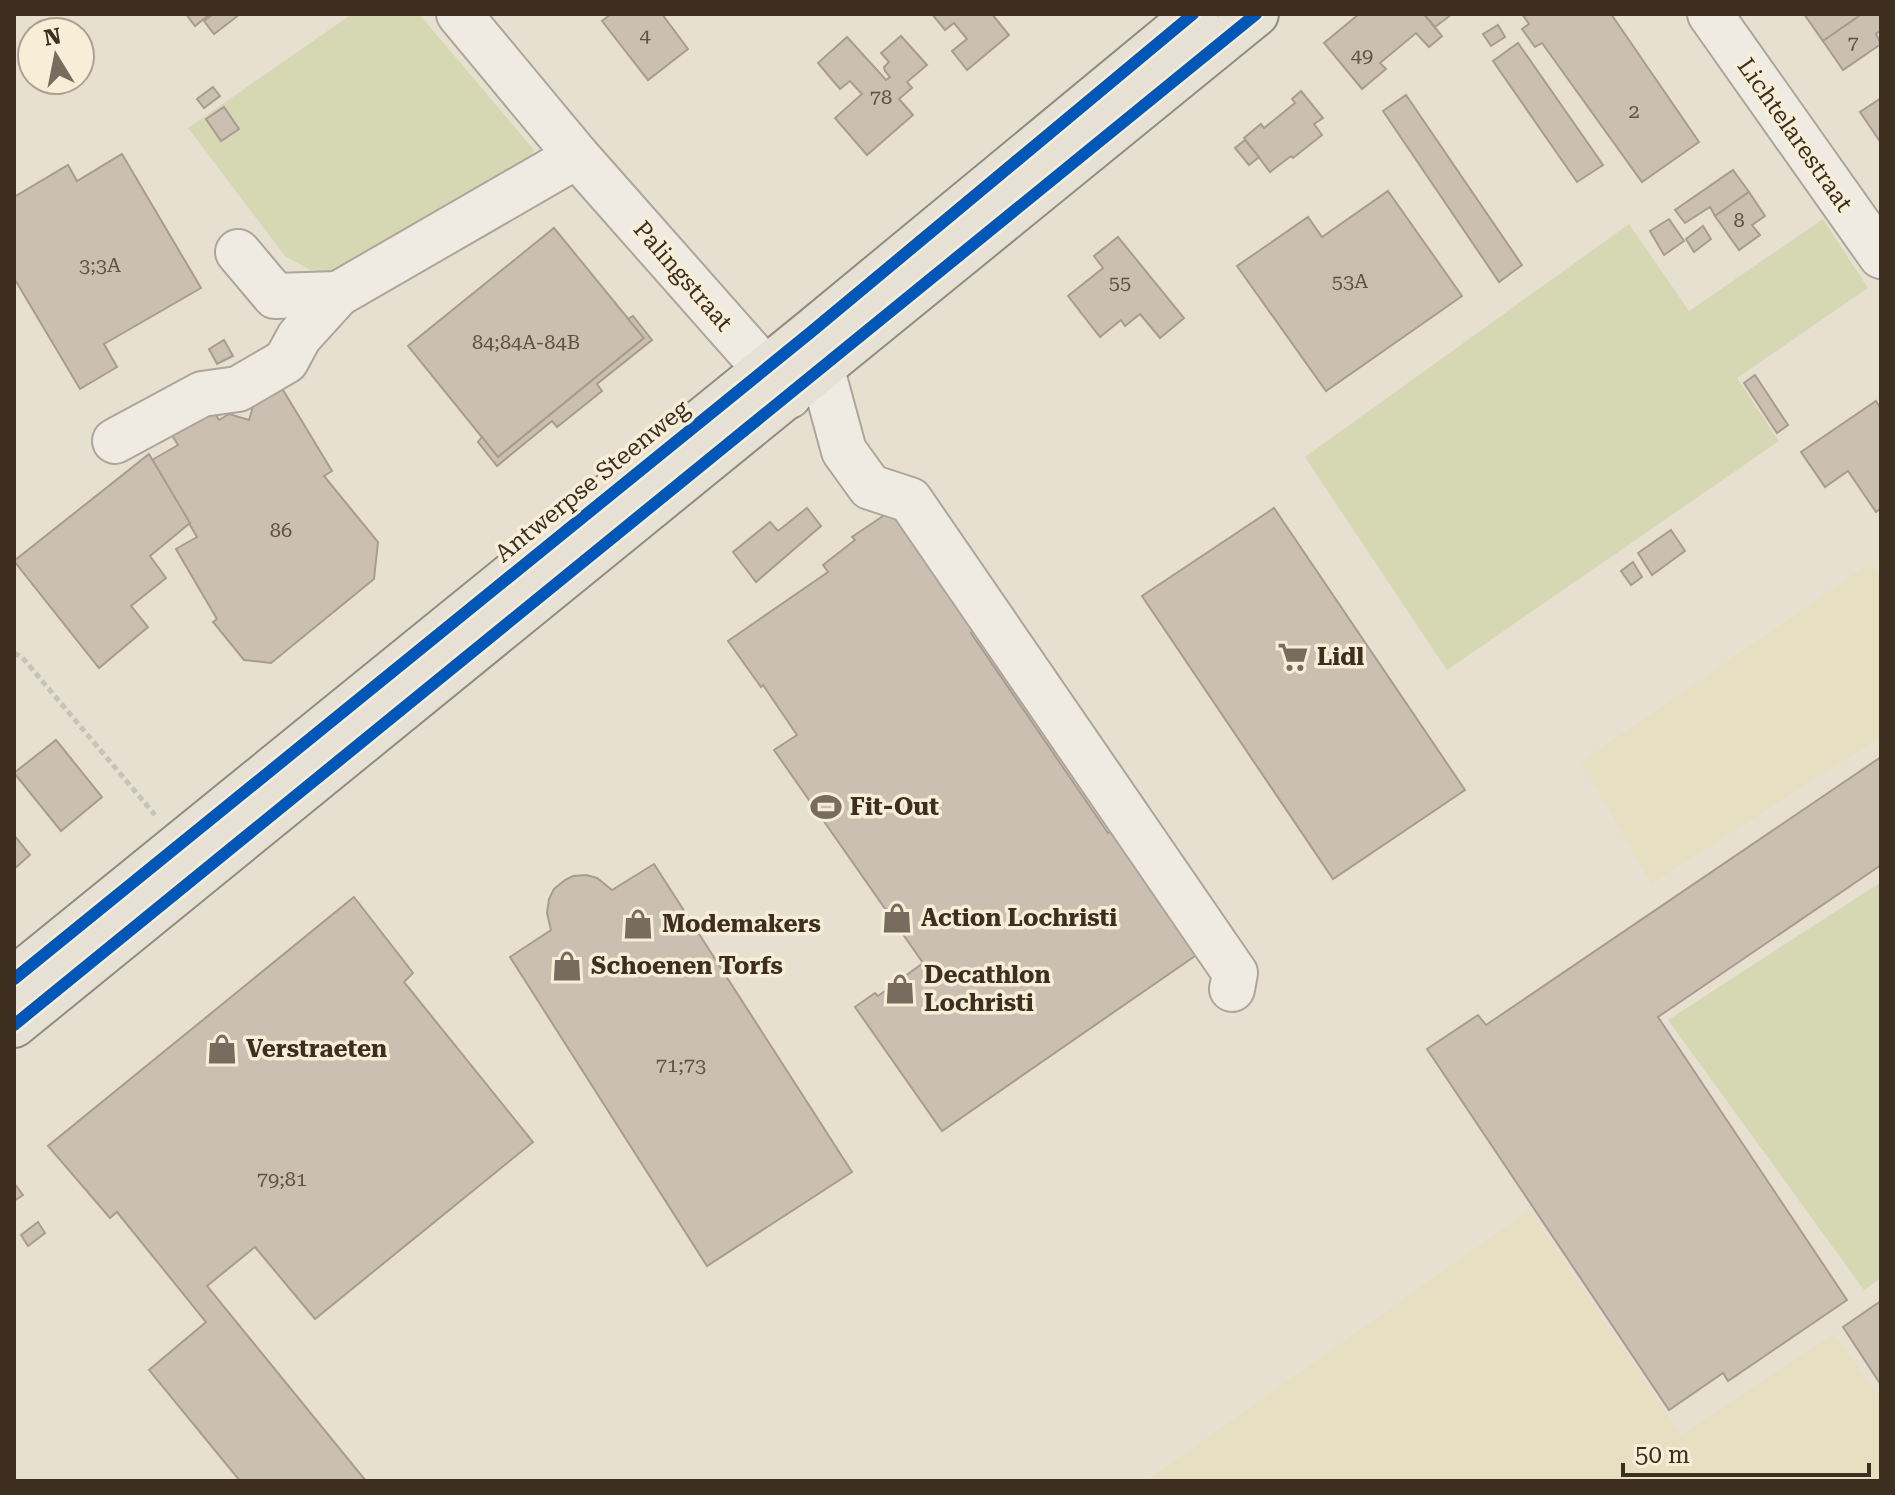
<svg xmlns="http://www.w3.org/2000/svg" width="1895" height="1495" font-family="'Roboto Serif',serif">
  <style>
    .farmland { fill: #e6dfc2 }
    .green { fill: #d6d7b3 }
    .building { fill: #cbbfb2; stroke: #a89c90; stroke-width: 2 }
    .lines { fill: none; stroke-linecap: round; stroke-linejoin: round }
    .minor-casing { stroke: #ada599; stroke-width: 48 }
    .major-casing { stroke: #928b80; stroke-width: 48 }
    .path { stroke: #c8c2b9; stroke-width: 5; stroke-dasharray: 6 4; stroke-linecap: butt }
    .minor { stroke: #efebe3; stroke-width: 44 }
    .major { stroke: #e6e1d4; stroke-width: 44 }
    .cycleway-casing { stroke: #f7eed8; stroke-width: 17 }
    .cycleway { stroke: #0057b8; stroke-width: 12 }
    .labels { text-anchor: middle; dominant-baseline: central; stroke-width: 7; stroke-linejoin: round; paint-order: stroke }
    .number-label { font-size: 20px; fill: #605244 }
    .street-label { font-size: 24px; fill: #3d2e20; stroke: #f7eed8 }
    .poi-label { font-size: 24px; font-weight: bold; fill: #3d2e20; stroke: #f7eed8; text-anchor: start }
  </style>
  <rect width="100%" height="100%" fill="#e7e0d1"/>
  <g class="farmland">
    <polygon points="1870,563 1881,579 1881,737 1651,884 1581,762"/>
    <polygon points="1529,1210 1681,1435 1834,1333 1881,1400 1881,1481 1146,1481"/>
  </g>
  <g class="green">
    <polygon points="352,14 419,14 534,150 523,172 339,273 310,270 285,256 188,128"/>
    <polygon points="1823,219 1868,288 1737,378 1779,441 1447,670 1305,457 1629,224 1689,311"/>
    <polygon points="1881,882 1881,1278 1864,1290 1668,1020"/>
  </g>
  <g class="building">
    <polygon points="186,14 210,14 195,26"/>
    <polygon points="213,14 240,14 214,34 204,21"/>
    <polygon points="611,14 662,14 688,49 648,80 602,21"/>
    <polygon points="932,14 992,14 1009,35 967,70 952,51 967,39 954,23 945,30"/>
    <polygon points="1359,14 1424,14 1442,36 1429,47 1416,33 1380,63 1386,69 1362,89 1324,43"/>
    <polygon points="1424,14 1452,14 1435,27"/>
    <polygon points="1522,14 1611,14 1699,142 1642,182 1542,43 1535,47 1522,29 1529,24"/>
    <polygon points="1804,14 1862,14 1823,41"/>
    <polygon points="1862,14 1881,14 1881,30 1876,34 1881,44 1843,70 1823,41"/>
    <polygon points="1498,25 1505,37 1491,46 1483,34"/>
    <polygon points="901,36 927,65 907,82 912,88 899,99 913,115 867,155 835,118 862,94 850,81 840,89 818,63 847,37 886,80 890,77 885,71 884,67 889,62 881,53"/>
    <polygon points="1518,43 1603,165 1577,182 1493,61"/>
    <polygon points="213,87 220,96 204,108 197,99"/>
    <polygon points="1301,91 1323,118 1314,124 1322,135 1293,158 1291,156 1270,172 1244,138 1261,124 1264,128 1295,103 1292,99"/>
    <polygon points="1406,95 1522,265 1499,282 1383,111"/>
    <polygon points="1881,98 1881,143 1860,112"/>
    <polygon points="224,107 239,129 221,141 206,119"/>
    <polygon points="1245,140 1259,157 1249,165 1235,148"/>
    <polygon points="122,154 201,288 104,344 117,367 80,389 14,278 14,197 68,165 77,181"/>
    <polygon points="1733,170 1749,192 1715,216 1710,207 1685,223 1675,210"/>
    <polygon points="1388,191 1462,296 1326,391 1237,266 1308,217 1322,237"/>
    <polygon points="1749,192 1765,216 1752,225 1760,235 1739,250 1715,216"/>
    <polygon points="1669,219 1684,241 1664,255 1650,231"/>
    <polygon points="1703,226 1711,239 1694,252 1686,239"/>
    <polygon points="554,228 644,338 498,457 408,346"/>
    <polygon points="1118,237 1184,318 1160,338 1140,314 1125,326 1121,320 1100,337 1068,296 1103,268 1094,256"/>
    <polygon points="633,316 652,340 597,384 602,391 557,427 552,421 497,466 478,442 482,437 498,457 644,338 628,319"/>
    <polygon points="224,340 233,356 217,364 209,349"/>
    <polygon points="1755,375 1788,425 1777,433 1744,383"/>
    <polygon points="280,385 332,471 324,476 378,542 374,579 271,663 244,660 213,622 217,619 176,549 197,537 152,460 178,445 165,424 207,400 219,420 229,414 249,420 255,400"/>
    <polygon points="1876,401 1881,409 1881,508 1876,512 1848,471 1825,487 1801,452"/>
    <polygon points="149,454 190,523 150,556 166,578 131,606 148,627 99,668 14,561"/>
    <polygon points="807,508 821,526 756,582 733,552 770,522 778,531"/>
    <polygon points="1274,508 1465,790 1333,879 1142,596"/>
    <polygon points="892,510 985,624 971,633 1108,833 1122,824 1208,947 942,1131 855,1007 875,993 878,996 923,963 774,750 797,735 763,685 761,687 728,641 828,572 823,565 855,540 852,537"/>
    <polygon points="1671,530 1685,551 1652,575 1638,553"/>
    <polygon points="1633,562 1642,577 1631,585 1621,571"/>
    <polygon points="56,740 102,797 61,831 14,773"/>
    <polygon points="1881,757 1881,865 1658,1017 1847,1300 1728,1381 1723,1373 1669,1410 1427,1049 1478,1015 1486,1025"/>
    <polygon points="14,835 30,855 14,869"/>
    <polygon points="654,864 852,1172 707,1266 510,957 551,930 547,913 549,899 554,889 565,880 573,876 586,875 597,878 612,890"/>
    <polygon points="354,897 413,973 404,982 533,1142 315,1319 255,1247 207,1286 366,1481 240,1481 149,1370 206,1322 117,1212 110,1218 48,1146"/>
    <polygon points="14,1183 23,1195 14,1201"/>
    <polygon points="38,1222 45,1233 28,1246 21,1235"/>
    <polygon points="1881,1301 1881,1385 1843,1327"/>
  </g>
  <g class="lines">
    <g class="minor-casing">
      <g id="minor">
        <polyline points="459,14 577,156 789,396"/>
        <polyline points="1710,14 1881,256"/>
        <polyline points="238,252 275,296 338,294"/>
        <polyline points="822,370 844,451 870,487 910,500 1235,973 1232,989"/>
        <polyline points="115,441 202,394 238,389 286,361 299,337 338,294 577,156"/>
      </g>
    </g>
    <g class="major-casing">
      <g id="major">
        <polyline points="14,979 811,332 1196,14"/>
        <polyline points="14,1025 1256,14"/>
      </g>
    </g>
    <polyline class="path" points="14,653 22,657 155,815"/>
    <use href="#minor" class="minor"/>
    <use href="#major" class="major"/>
    <g class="cycleway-casing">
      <g id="cycleway">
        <polyline points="14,979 811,332 1193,14"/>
        <polyline points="14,1025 1256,14"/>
      </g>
    </g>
    <use href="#cycleway" class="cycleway"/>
  </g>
  <defs>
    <g id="supermarket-bare" transform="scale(2.4)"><path d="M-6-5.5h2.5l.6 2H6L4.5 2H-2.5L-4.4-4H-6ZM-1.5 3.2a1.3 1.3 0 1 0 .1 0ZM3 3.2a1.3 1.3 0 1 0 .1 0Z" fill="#786c5e" stroke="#f7eed8" stroke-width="2.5" paint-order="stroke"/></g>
    <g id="stadium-bare" transform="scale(2.4)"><path d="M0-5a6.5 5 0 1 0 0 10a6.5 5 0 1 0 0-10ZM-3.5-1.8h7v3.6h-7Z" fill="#786c5e" stroke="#f7eed8" stroke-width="2.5" paint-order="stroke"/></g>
    <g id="shop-bare" transform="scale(2.4)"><path d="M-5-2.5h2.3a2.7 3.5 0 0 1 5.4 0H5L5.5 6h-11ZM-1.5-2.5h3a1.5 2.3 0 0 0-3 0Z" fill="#786c5e" stroke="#f7eed8" stroke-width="2.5" paint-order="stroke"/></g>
  </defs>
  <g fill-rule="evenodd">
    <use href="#supermarket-bare" x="1293" y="657"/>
    <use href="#stadium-bare" x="826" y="807"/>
    <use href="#shop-bare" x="897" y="918"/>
    <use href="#shop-bare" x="638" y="924"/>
    <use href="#shop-bare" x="567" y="966"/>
    <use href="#shop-bare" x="900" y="989"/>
    <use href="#shop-bare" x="222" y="1049"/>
  </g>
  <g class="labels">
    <g class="number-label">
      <text x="645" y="35">4</text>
      <text x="1853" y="43">7</text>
      <text x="1362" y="55">49</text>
      <text x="881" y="97">78</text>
      <text x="1634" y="111">2</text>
      <text x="1739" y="220">8</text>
      <text x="100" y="265">3;3A</text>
      <text x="1350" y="281">53A</text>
      <text x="1120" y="282">55</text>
      <text x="526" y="342">84;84A-84B</text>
      <text x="281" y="530">86</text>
      <text x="681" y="1065">71;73</text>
      <text x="282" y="1179">79;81</text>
    </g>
    <g class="street-label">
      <text transform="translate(1795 135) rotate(55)">Lichtelarestraat</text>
      <text transform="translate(683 276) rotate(49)">Palingstraat</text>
      <text transform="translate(592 481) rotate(-39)">Antwerpse Steenweg</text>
    </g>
    <g class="poi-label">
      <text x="1317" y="657">Lidl</text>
      <text x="850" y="807">Fit-Out</text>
      <text x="921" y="918">Action Lochristi</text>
      <text x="662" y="924">Modemakers</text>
      <text x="591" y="966">Schoenen Torfs</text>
      <text x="924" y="975">Decathlon<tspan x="924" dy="28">Lochristi</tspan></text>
      <text x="246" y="1049">Verstraeten</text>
    </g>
  </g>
  <rect width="1895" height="1495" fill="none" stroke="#3d2e20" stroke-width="32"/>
  <g transform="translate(56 56) rotate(350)"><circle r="38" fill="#f7eed8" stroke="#ada18e" stroke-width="2"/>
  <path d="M0-6L14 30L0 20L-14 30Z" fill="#786c5e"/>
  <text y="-12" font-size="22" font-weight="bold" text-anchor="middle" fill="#3d2e20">N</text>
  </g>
  <path d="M1623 1463v12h246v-12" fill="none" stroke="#3d2e20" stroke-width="4"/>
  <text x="1635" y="1463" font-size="24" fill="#3d2e20" stroke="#f7eed8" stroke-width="6" paint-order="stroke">50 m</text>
</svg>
